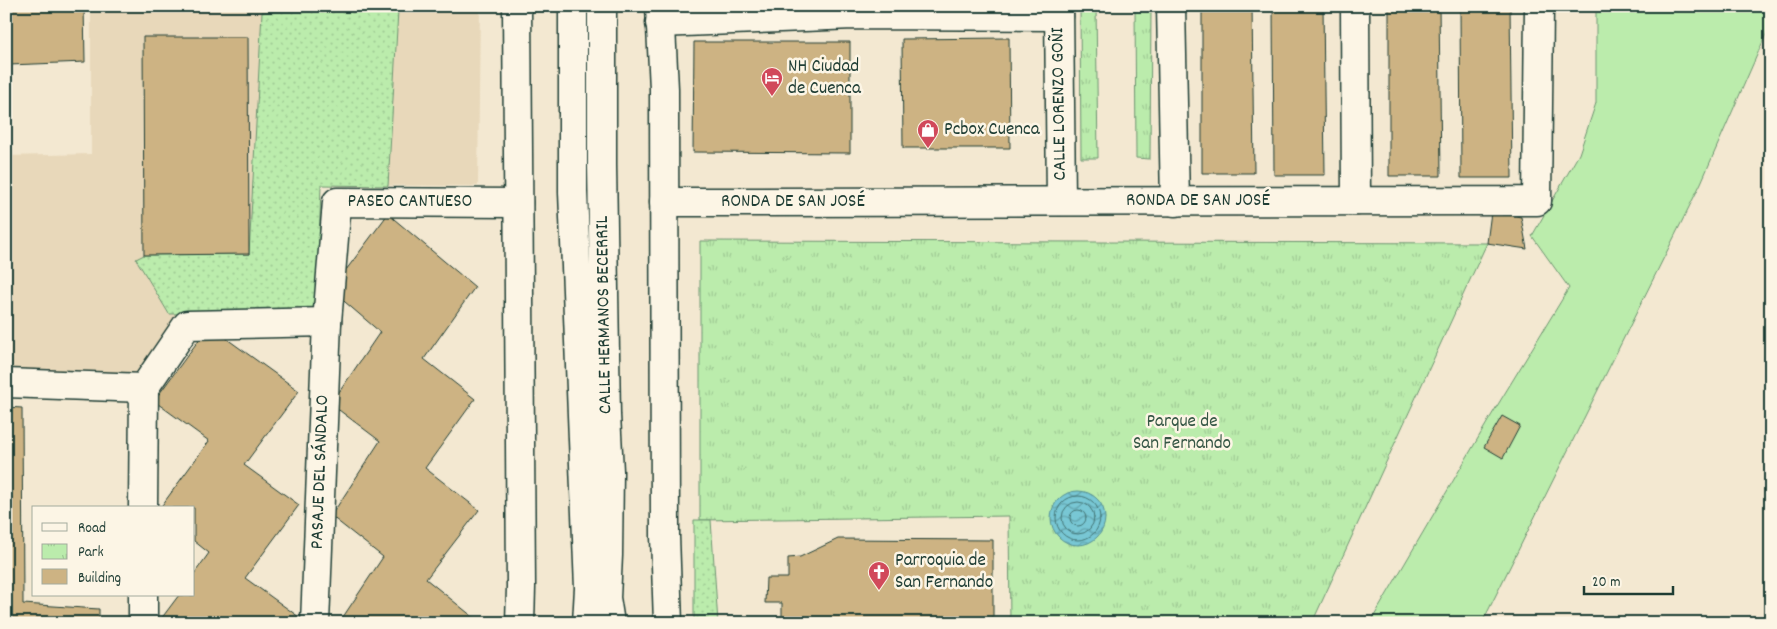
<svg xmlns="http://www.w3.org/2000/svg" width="1777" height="629" font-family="Dekko,sans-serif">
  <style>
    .built { fill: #e8d8ba }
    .grass { fill: #bbecac; stroke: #6d9470 }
    .park { fill: url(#park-tufts); stroke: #6d9470 }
    .garden { fill: url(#garden-dots); stroke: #6d9470 }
    .water { fill: url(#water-waves); stroke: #549094 }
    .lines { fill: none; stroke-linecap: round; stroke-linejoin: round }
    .shore { stroke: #437474; stroke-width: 1 }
    .building { fill: #cdb383; stroke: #1f3d34 }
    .minor-casing { stroke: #1f3d34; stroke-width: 31 }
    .major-casing { stroke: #1f3d34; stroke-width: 31 }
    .minor { stroke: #fcf5e5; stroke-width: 28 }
    .major { stroke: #fcf5e5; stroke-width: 28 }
    .labels { text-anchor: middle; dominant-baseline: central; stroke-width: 5; stroke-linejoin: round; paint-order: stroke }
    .poi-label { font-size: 19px; fill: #1f3d34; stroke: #fcf5e5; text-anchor: start }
    .street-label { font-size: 19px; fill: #1f3d34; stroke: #fcf5e5 }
    .park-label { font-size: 19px; fill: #365746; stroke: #fcf5e5 }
  </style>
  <defs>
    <pattern id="park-tufts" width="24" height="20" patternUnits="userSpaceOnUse" patternTransform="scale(1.25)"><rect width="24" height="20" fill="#bbecac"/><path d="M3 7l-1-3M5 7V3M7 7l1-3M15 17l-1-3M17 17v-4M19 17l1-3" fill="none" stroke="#a0cb95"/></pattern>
    <pattern id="garden-dots" width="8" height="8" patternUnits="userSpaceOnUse" patternTransform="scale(1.25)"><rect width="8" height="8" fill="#bbecac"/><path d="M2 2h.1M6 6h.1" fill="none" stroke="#a0cb95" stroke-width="1.8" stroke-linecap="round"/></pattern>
    <pattern id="water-waves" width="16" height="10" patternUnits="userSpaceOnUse" patternTransform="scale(1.25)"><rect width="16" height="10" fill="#78c7d4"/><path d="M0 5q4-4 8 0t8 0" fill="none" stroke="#62a3ad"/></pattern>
  </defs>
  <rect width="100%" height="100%" fill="#f3e8d1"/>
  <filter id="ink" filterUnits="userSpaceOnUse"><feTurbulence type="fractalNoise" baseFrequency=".02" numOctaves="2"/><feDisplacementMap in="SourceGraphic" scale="10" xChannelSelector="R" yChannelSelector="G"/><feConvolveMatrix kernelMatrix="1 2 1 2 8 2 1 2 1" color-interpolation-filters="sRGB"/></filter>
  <g filter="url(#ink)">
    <polygon class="built" points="91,6 480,6 478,186 321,185 317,312 182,315 140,375 6,371 6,156 91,154"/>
    <polygon class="grass" points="1596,6 1771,6 1771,23 1701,183 1482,623 1370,623 1491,416 1569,288 1532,236 1579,154 1596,103"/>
    <g class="park">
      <polygon points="1080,6 1096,6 1098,158 1081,158"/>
      <polygon points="1135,6 1151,6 1150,159 1136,158"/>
      <polygon points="700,241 1487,243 1312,623 1010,623 1009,516 700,520"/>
    </g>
    <g class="garden">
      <polygon points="398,11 388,186 321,185 317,312 169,314 136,259 144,255 249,254 262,12"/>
      <polygon points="694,520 711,520 718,623 694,623"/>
    </g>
    <circle class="water" cx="1078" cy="518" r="27"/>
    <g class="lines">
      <g class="shore">
        <circle cx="1078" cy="518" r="22"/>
        <circle cx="1078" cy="518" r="16"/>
        <circle cx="1078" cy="518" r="8"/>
      </g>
    </g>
    <g class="building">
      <polygon points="6,6 84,6 85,62 9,65 11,146 6,146"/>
      <polygon points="1202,6 1252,6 1254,173 1202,173"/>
      <polygon points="1273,6 1323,6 1325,175 1274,175"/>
      <polygon points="1389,6 1439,6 1441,176 1389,176"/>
      <polygon points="1460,6 1510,6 1512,178 1461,178"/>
      <polygon points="143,37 248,37 249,254 144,255"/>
      <polygon points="1009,38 1010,148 903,148 902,39"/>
      <polygon points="694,42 850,42 850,153 693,152"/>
      <polygon points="6,178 9,178 6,360"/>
      <polygon points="1491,212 1521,217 1527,249 1487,243"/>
      <polygon points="388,214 475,287 424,359 475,399 425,468 479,510 426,579 478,621 477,623 339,623 383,557 331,516 380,441 331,404 380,332 331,290"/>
      <polygon points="209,326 299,391 244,465 299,505 245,578 299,617 294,623 158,623 179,595 194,595 194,574 209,553 194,541 194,508 160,508 209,441 154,401"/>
      <polygon points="6,407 22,408 23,604 99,609 99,623 6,623"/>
      <polygon points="1502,416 1520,426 1503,458 1484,447"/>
      <polygon points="838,539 993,540 993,623 782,623 782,603 765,603 766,578 788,578 788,558 800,557"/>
    </g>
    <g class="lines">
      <g class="minor-casing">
        <g id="minor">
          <polyline points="517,6 521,587 520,623"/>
          <polyline points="660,6 664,89 665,536 668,623"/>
          <polyline points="1059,6 1061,201"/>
          <polyline points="1171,6 1175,202"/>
          <polyline points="1355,6 1356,201"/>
          <polyline points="660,23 853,15 1059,16"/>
          <polyline points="664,202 1537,201 1539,6"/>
          <polyline points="6,383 144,388 187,325 327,322"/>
          <polyline points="143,508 144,388"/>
          <polyline points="143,623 143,595"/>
          <polyline points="315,623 327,322 337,202 518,203"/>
        </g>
      </g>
      <g class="major-casing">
        <g id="major">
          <polyline points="573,6 573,192 589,588 587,623"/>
          <polyline points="602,6 602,165 606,415 609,471 608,555 606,598 610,623"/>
        </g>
      </g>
      <use href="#minor" class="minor"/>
      <use href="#major" class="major"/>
    </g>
  </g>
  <defs>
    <g id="hotel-pin" transform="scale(1.125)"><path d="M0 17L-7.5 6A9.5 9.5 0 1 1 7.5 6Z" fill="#d1495b" stroke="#fcf5e5"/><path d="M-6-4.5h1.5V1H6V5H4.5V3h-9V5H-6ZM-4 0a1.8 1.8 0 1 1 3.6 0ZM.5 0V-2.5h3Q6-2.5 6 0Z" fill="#fff"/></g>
    <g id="shop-pin" transform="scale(1.125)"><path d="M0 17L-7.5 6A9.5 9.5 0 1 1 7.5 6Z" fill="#d1495b" stroke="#fcf5e5"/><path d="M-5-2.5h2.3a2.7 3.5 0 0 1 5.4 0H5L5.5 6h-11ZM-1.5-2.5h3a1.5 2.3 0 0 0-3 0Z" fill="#fff"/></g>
    <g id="church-pin" transform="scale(1.125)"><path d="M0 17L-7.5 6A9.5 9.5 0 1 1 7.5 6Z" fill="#d1495b" stroke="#fcf5e5"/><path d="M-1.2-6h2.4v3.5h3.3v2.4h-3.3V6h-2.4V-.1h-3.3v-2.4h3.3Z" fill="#fff"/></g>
  </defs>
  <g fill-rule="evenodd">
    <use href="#hotel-pin" x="772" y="78"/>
    <use href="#shop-pin" x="928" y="130"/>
    <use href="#church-pin" x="879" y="572"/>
  </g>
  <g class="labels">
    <g class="poi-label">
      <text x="788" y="67">NH Ciudad<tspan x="788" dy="22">de Cuenca</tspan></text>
      <text x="944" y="130">Pcbox Cuenca</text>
      <text x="895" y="561">Parroquia de<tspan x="895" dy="22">San Fernando</tspan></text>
    </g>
    <g class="street-label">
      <text transform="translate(1060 104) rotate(-91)">CALLE LORENZO GOÑI</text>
      <text x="1198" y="201">RONDA DE SAN JOSÉ</text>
      <text x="410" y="202">PASEO CANTUESO</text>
      <text x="793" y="202">RONDA DE SAN JOSÉ</text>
      <text transform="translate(605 315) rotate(-91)">CALLE HERMANOS BECERRIL</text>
      <text transform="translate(321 472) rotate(-88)">PASAJE DEL SÁNDALO</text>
    </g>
    <g class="park-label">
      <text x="1182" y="422">Parque de<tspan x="1182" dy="22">San Fernando</tspan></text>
    </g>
  </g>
  <rect width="1777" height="629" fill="none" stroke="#fcf5e5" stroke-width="25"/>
  <rect x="12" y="12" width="1752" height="604" fill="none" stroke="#1f3d34" stroke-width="2" filter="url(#ink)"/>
  <rect x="32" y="506" width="162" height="90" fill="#fcf5e5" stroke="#a4ab9e"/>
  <rect x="42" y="523" width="25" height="8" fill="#fcf5e5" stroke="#a4ab9e"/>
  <text x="78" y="532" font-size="15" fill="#1f3d34">Road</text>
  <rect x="42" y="544" width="25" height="15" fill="url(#park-tufts)" stroke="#a4ab9e"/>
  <text x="78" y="556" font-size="15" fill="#1f3d34">Park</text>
  <rect x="42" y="569" width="25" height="15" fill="#cdb383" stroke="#a4ab9e"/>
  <text x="78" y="582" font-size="15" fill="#1f3d34">Building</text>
  <path d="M1584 586v8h89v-8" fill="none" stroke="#1f3d34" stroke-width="2.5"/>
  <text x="1592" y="586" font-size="15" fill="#1f3d34" stroke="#fcf5e5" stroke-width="4" paint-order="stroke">20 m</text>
</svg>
